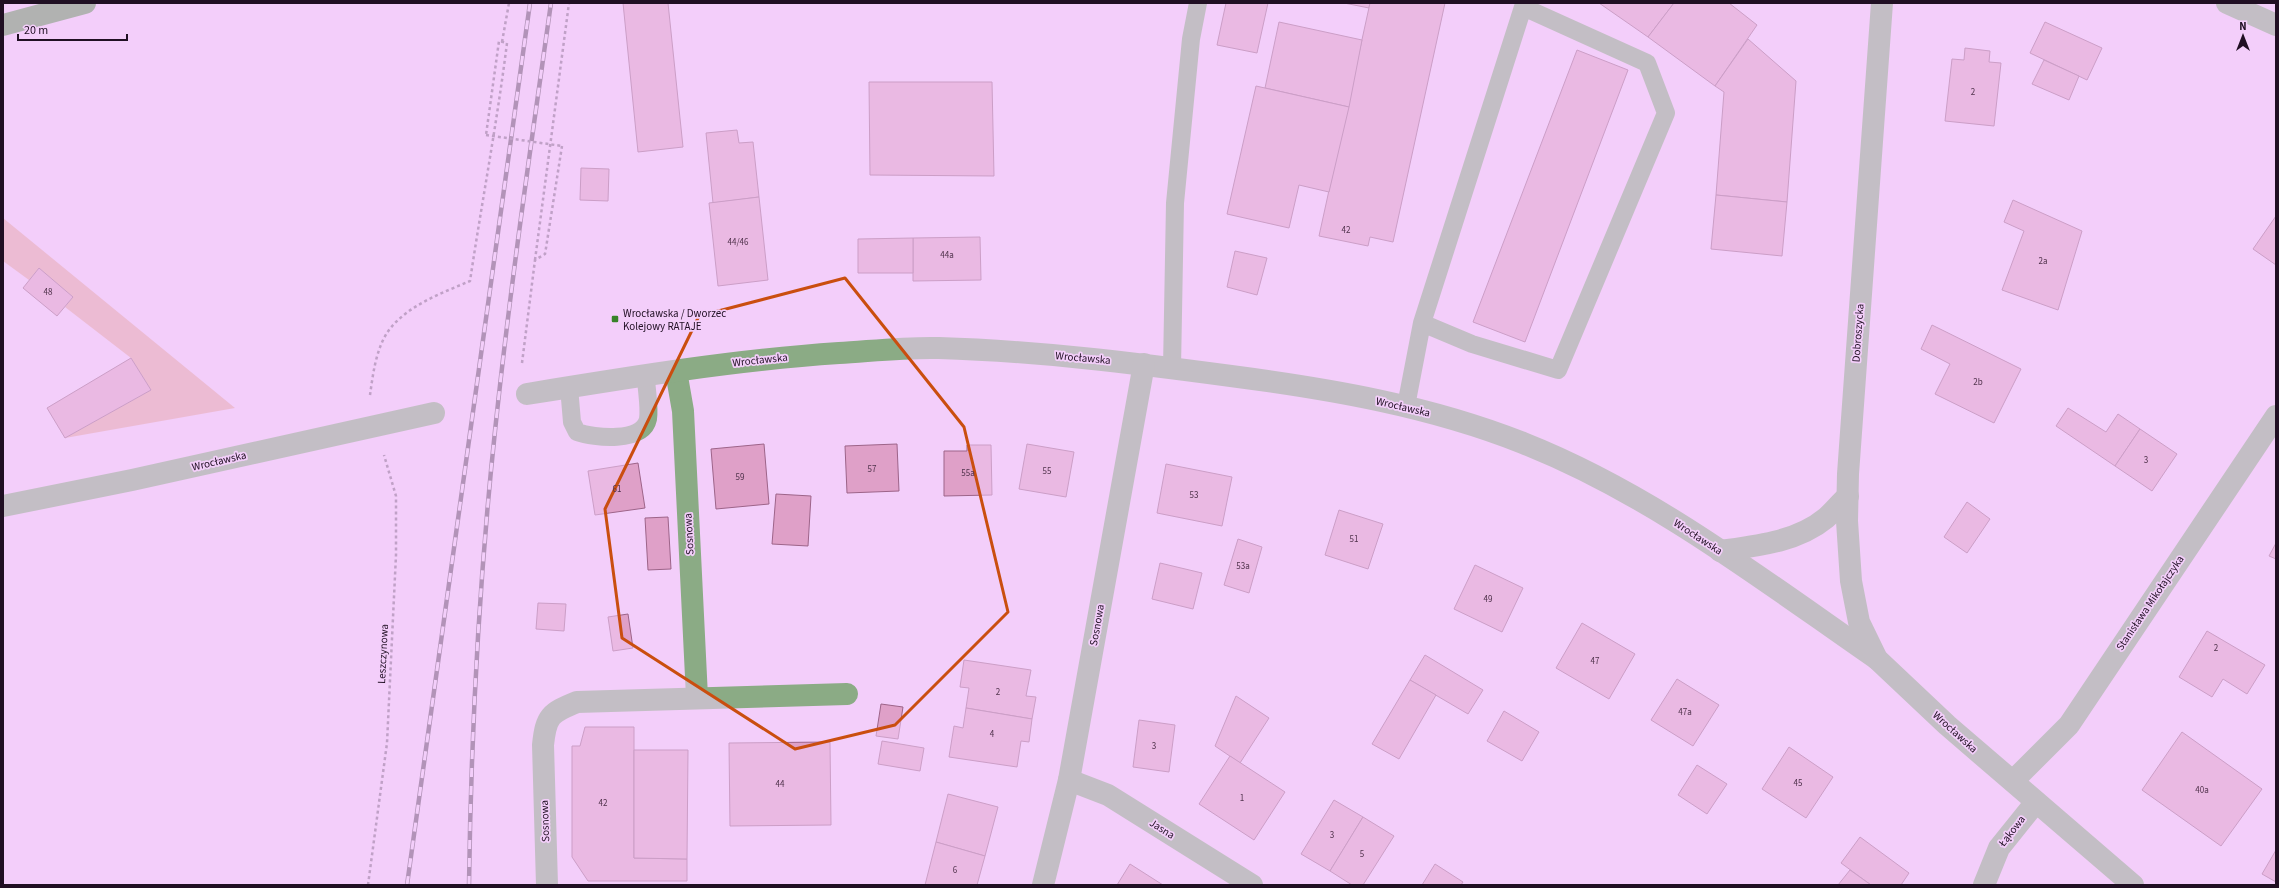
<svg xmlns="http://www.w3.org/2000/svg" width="2279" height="888" font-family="'Source Sans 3',sans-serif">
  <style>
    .green { fill: #e5a5a4 }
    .building { fill: #dfa0c8; stroke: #9d6489 }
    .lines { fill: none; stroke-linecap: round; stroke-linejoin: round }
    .path { stroke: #846a89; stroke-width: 2.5; stroke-dasharray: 3 3; stroke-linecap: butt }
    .service { stroke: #8bab85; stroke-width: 18 }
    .minor { stroke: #8bab85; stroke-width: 22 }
    .tertiary { stroke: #8bab85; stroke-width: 22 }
    .secondary { stroke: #62915a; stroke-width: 22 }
    .rail-casing { stroke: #654d69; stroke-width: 4.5 }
    .rail { stroke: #f3cefa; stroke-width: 3; stroke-dasharray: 9; stroke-linecap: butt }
    .path-bridge { stroke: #846a89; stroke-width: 2.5; stroke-dasharray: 3 3; stroke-linecap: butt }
    .marked { fill: none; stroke: #ca4e0f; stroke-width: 3; stroke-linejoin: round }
    .poi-dot { fill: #378229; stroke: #f3cefa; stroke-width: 1.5 }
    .labels { text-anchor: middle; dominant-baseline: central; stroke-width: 3.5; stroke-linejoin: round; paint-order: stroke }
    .number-label { font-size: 9px; fill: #50334c }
    .poi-label { font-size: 11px; fill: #200f23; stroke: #f3cefa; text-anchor: start }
    .street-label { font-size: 11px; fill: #200f23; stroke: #f3cefa }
  </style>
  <rect width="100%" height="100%" fill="#f3cefa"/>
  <polygon class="green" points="3,218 235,408 65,438 151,390 131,358 65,307 73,297 39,268 29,280 3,261"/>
  <g class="building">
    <polygon points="623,3 668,3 683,147 638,152"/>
    <polygon points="1226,3 1268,3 1257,53 1217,45"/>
    <polygon points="1344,3 1370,3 1369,8"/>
    <polygon points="1370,3 1445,3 1393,242 1370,237 1368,246 1319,236"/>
    <polygon points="1599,3 1674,3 1648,37"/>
    <polygon points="1674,3 1729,3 1757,25 1715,86 1648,37"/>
    <polygon points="1279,22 1362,40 1349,107 1265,88"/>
    <polygon points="2045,22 2102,48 2087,80 2030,53"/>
    <polygon points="1748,39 1796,81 1787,202 1716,195 1724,92 1715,86"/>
    <polygon points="1965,48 1990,51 1989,62 2001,63 1994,126 1945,121 1952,59 1964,60"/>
    <polygon points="1577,50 1628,70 1525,342 1473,322"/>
    <polygon points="2044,60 2079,76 2069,100 2032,84"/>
    <polygon points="869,82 992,82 994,176 870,175"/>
    <polygon points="1256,86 1349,107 1329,192 1299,185 1289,228 1227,214"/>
    <polygon points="737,130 739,143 753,142 759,197 713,203 706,133"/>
    <polygon points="581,168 609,169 608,201 580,200"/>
    <polygon points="1716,195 1787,202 1782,256 1711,249"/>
    <polygon points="759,197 768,280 718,286 709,203"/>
    <polygon points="2013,200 2082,231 2058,310 2002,290 2024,231 2004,222"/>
    <polygon points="2276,216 2276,265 2253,249"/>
    <polygon points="980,237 981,280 913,281 913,238"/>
    <polygon points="913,238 913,273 858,273 858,239"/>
    <polygon points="1235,251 1267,258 1257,295 1227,287"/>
    <polygon points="39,268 73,297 57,316 23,288"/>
    <polygon points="1932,325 2021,369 1994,423 1935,394 1950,364 1921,349"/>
    <polygon points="131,358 151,390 65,438 47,408"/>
    <polygon points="2068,408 2106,432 2118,414 2140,429 2115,466 2056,426"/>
    <polygon points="2140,429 2177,454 2152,491 2115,466"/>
    <polygon points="764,444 769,504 716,509 711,449"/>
    <polygon points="897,444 899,491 847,493 845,446"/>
    <polygon points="1027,444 1074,452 1066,497 1019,489"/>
    <polygon points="967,445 991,445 992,495 944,496 944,451 967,451"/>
    <polygon points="638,463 645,508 595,515 588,471"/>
    <polygon points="1166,464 1232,477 1222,526 1157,513"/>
    <polygon points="776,494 811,496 808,546 772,544"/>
    <polygon points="1967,502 1990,519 1967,553 1944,537"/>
    <polygon points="1339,510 1383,524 1368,569 1325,555"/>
    <polygon points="668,517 671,569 648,570 645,518"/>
    <polygon points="1238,539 1262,547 1249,593 1224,585"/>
    <polygon points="2276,543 2276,559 2269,556"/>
    <polygon points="1160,563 1202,573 1193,609 1152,599"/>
    <polygon points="1475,565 1523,588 1502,632 1454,609"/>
    <polygon points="538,603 566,604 564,631 536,629"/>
    <polygon points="628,614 633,648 613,651 608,617"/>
    <polygon points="1582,623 1635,654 1609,699 1556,668"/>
    <polygon points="2207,631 2265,665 2247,694 2223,679 2212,697 2179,677"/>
    <polygon points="1425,655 1483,690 1468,714 1410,680"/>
    <polygon points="964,660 1031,670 1026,696 1036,697 1032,719 966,708 969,688 960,687"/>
    <polygon points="1677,679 1719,705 1693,746 1651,720"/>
    <polygon points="1410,680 1436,695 1399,759 1372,744"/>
    <polygon points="1236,696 1269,718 1240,763 1215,746"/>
    <polygon points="881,704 903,707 898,739 876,736"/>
    <polygon points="966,708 1032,719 1029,742 1021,741 1017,767 949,757 954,726 963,728"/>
    <polygon points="1504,711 1539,732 1522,761 1487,741"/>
    <polygon points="1139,720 1175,725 1169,772 1133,767"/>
    <polygon points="585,727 634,727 634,858 687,859 687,881 588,881 572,857 572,746 580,746"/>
    <polygon points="2182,732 2262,789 2221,846 2142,790"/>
    <polygon points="882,741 924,748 920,771 878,764"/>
    <polygon points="830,742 831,825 730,826 729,743"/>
    <polygon points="1789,747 1833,777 1806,818 1762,789"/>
    <polygon points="634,750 688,750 687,859 634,858"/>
    <polygon points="1230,756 1285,792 1254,840 1199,804"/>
    <polygon points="1697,765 1727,784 1707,814 1678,795"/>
    <polygon points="948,794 998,807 985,856 936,842"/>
    <polygon points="1334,800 1363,817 1330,871 1301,854"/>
    <polygon points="1363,817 1394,836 1363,885 1352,885 1330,871"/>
    <polygon points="1860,837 1909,873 1901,885 1871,885 1841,863"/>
    <polygon points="936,842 985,856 977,885 925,885"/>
    <polygon points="2276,850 2276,882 2262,874"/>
    <polygon points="1130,864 1163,885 1117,885"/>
    <polygon points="1435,864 1463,882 1461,885 1422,885"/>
    <polygon points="1850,870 1871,885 1838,885"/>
  </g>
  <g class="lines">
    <g class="path">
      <polyline points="502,42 509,3"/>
      <polyline points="535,260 569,3"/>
      <polyline points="522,363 535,260 545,254 546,248 562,146"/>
      <path d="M370,395C373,374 376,348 389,330C408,305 442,293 470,281C482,201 497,123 507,43L499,41L486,135"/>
      <polyline points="368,885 387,743 396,555 396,496 384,455"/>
    </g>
    <g class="service">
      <polyline points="1172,368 1175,203 1191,39 1198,3"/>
      <path d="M569,387L572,422L577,432C594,438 643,443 648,419C650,406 646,389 646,375"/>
      <polyline points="1406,406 1422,323 1523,7 1647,63 1666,113 1558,370 1472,344 1422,323"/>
    </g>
    <g class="minor">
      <polyline points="2227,3 2276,25"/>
      <polyline points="676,371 683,411 697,697"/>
      <path d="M527,394C631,377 735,360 839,353C872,351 906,347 939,348C1037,351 1134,363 1231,376C1330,389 1430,406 1523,443C1652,494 1764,581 1877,659"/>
      <polyline points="3,506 132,480 434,413"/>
      <path d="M1720,551C1756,546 1797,542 1826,518C1834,511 1840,503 1848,496"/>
      <polyline points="1069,780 1108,795 1252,885"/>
      <polyline points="2013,781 2069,725 2276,416"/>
      <path d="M547,885L543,745C546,716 550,713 577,702L847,694"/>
      <polyline points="1043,885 1069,780 1144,364"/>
      <polyline points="1984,885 1999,848 2036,802"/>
    </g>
    <polyline class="tertiary" points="1882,3 1848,474 1847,521 1851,581 1859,622 1877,659 1947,725 2133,885"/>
    <polyline class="secondary" points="3,25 85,3"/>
    <g class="rail-casing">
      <g id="rail">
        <polyline points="407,885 530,3"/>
        <path d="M469,885C471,733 479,582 495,431C510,288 531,145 551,3"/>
      </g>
    </g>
    <use href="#rail" class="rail"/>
    <polyline class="path-bridge" points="486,135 562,146"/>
  </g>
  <path d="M0 0H2279V888H0ZM845,278L964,427L1008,612L895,725L795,749L622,638L605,509L699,316Z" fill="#f3cefa" fill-opacity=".55" fill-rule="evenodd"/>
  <path class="marked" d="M845,278L964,427L1008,612L895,725L795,749L622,638L605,509L699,316Z"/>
  <rect class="poi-dot" x="611" y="315" width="8" height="8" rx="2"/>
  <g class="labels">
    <g class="number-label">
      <text x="1973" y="92">2</text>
      <text x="1346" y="230">42</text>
      <text x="738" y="242">44/46</text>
      <text x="947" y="255">44a</text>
      <text x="2043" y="261">2a</text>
      <text x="48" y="292">48</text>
      <text x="1978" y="382">2b</text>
      <text x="2146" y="460">3</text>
      <text x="872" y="469">57</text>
      <text x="1047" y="471">55</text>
      <text x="968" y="473">55a</text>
      <text x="740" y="477">59</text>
      <text x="617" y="489">61</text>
      <text x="1194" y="495">53</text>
      <text x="1354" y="539">51</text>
      <text x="1243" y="566">53a</text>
      <text x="1488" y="599">49</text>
      <text x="2216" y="648">2</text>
      <text x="1595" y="661">47</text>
      <text x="998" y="692">2</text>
      <text x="1685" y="712">47a</text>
      <text x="992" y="734">4</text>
      <text x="1154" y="746">3</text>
      <text x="1798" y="783">45</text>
      <text x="780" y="784">44</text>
      <text x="2202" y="790">40a</text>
      <text x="1242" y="798">1</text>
      <text x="603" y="803">42</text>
      <text x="1332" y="835">3</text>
      <text x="1362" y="854">5</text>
      <text x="955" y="870">6</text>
    </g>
    <g class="poi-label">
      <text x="623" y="313">Wrocławska / Dworzec<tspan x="623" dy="13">Kolejowy RATAJE</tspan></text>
    </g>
    <g class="street-label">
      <text transform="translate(1858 333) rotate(-86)">Dobroszycka</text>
      <text transform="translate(1083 358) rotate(5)">Wrocławska</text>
      <text transform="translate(760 360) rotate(-6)">Wrocławska</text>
      <text transform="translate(1403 407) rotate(13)">Wrocławska</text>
      <text transform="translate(219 461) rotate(-13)">Wrocławska</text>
      <text transform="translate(689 534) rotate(-93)">Sosnowa</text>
      <text transform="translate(1698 537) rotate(33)">Wrocławska</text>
      <text transform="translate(2150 603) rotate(-56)">Stanisława Mikołajczyka</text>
      <text transform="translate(1097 625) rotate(-80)">Sosnowa</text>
      <text transform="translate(383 654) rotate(-87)">Leszczynowa</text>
      <text transform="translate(1955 732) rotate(42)">Wrocławska</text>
      <text transform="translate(545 821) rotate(-92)">Sosnowa</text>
      <text transform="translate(1162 829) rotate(32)">Jasna</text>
      <text transform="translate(2012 831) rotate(-52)">Łąkowa</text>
    </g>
  </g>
  <rect width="2279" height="888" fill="none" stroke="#200f23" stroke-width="8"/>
  <g transform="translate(2243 36)" stroke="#f3cefa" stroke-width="3" paint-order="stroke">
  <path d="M0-3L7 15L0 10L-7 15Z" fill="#200f23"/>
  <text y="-6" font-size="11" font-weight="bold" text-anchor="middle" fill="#200f23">N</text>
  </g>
  <path d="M18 34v6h109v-6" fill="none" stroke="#200f23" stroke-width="2"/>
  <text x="24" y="34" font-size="12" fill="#200f23" stroke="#f3cefa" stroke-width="3" paint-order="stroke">20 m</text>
</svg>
